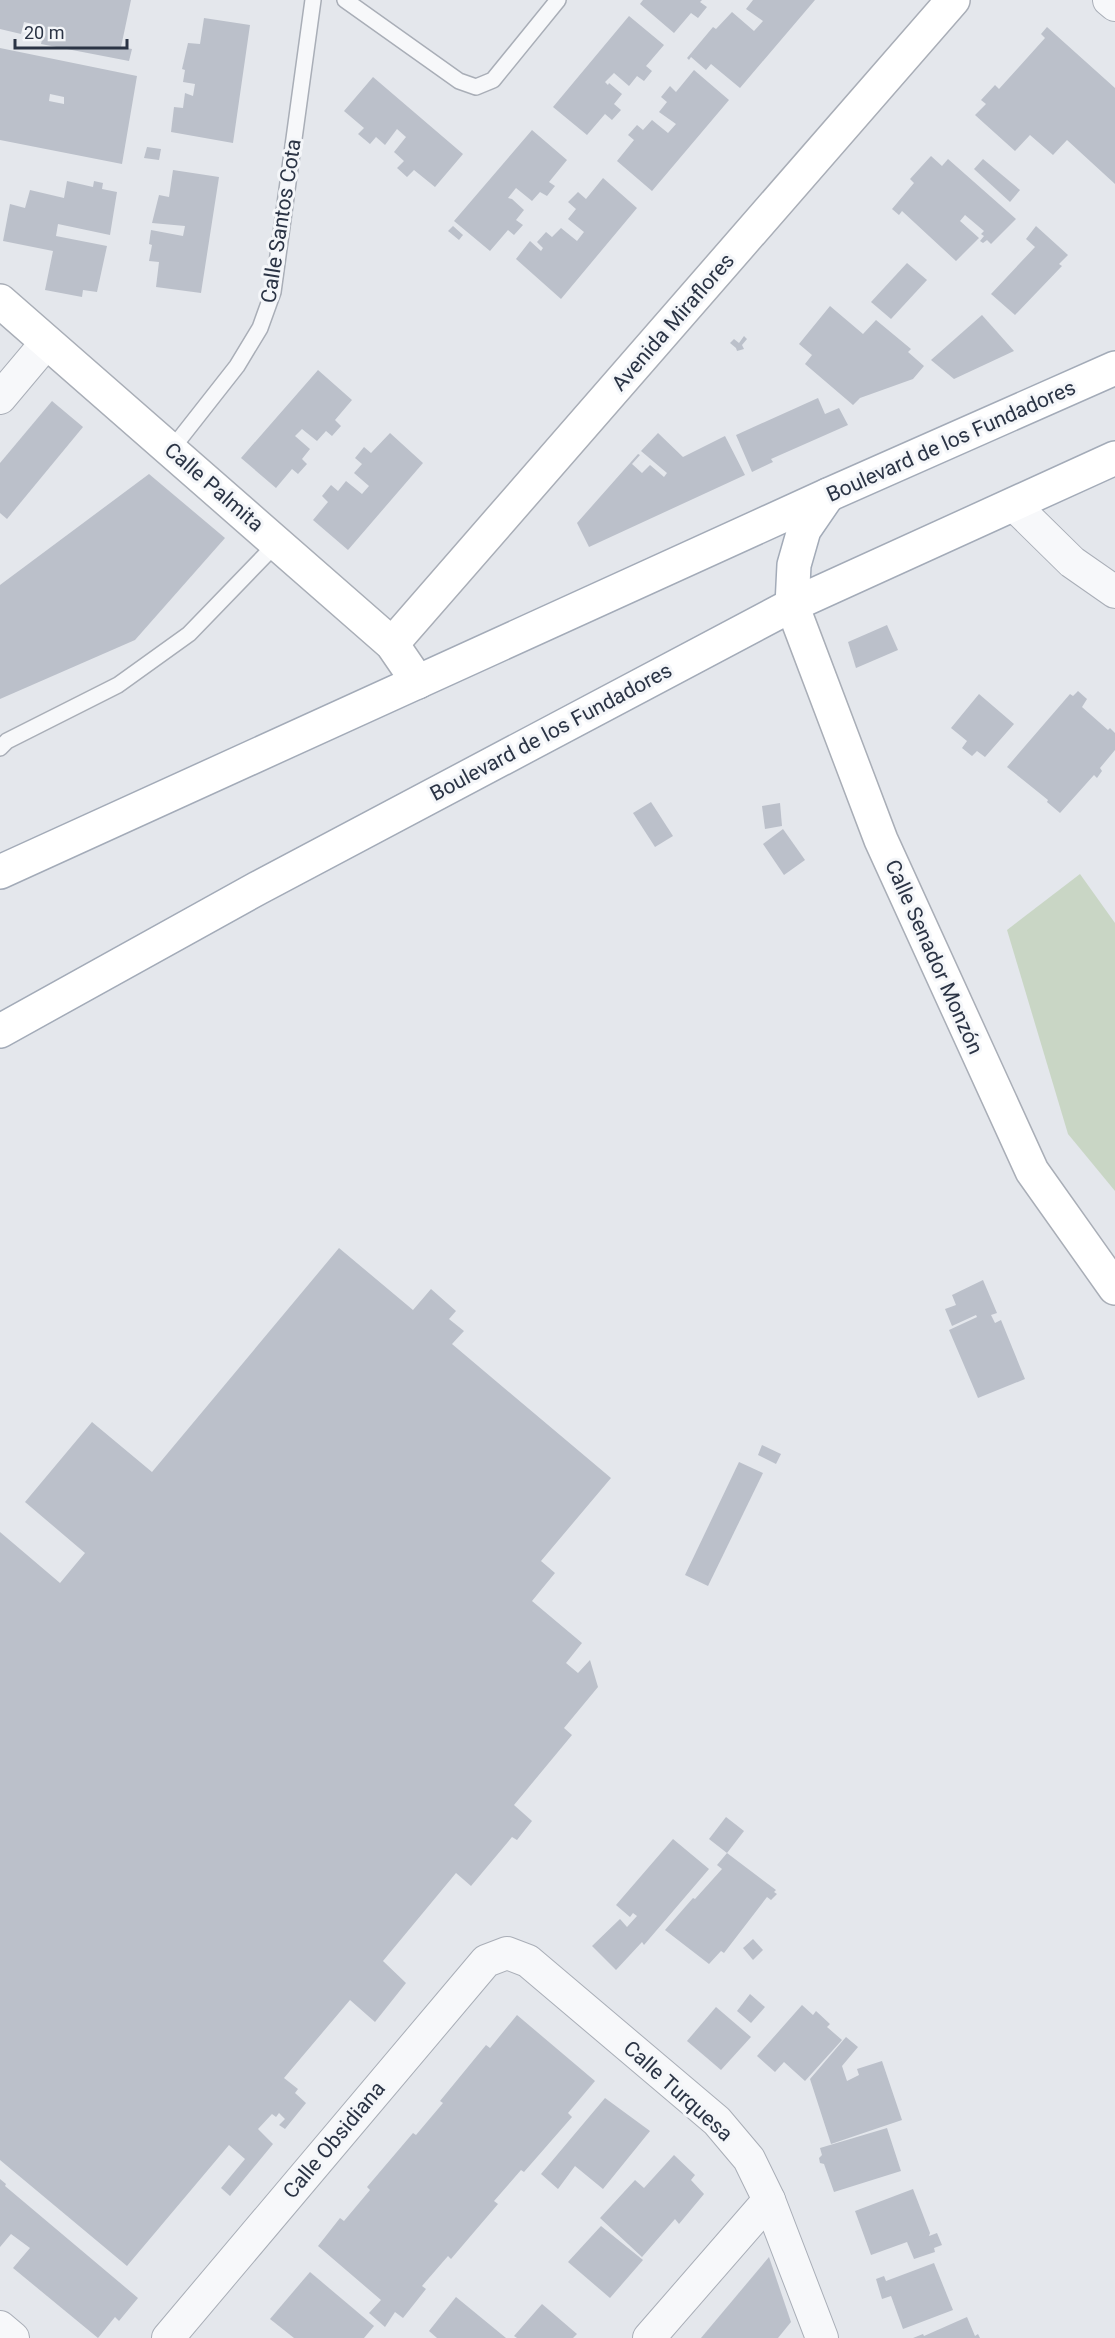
<svg xmlns="http://www.w3.org/2000/svg" width="1115" height="2338" font-family="Roboto,sans-serif">
  <style>
    .green { fill: #c9d6c5 }
    .building { fill: #bbc0ca; fill-rule: evenodd }
    .lines { fill: none; stroke-linecap: round; stroke-linejoin: round }
    .lane-casing { stroke: #a9aeb7; stroke-width: 18 }
    .street-casing { stroke: #a9aeb7; stroke-width: 34 }
    .secondary-casing { stroke: #a9aeb7; stroke-width: 36 }
    .primary-casing { stroke: #a3abb8; stroke-width: 36 }
    .lane { stroke: #f7f8fa; stroke-width: 15 }
    .street { stroke: #f7f8fa; stroke-width: 32 }
    .secondary { stroke: #fff; stroke-width: 33 }
    .primary { stroke: #fff; stroke-width: 33 }
    .labels { text-anchor: middle; dominant-baseline: central; stroke-width: 6; stroke-linejoin: round; paint-order: stroke }
    .street-label { font-size: 21px; fill: #2b3445; stroke: #f4f6f9 }
  </style>
  <rect width="100%" height="100%" fill="#e4e7ec"/>
  <polygon class="green" points="1080,874 1115,923 1115,1191 1068,1134 1007,930"/>
  <g class="building">
    <polygon points="0,0 131,0 121,47 132,49 129,61 41,44 45,27 24,22 21,34 0,29"/>
    <polygon points="643,0 702,0 700,2 707,7 698,18 691,13 674,33 640,4"/>
    <polygon points="753,0 815,0 740,88 711,64 706,70 691,57 689,60 687,58 713,27 716,29 732,12 754,31 763,21 746,9"/>
    <polygon points="629,16 664,45 646,66 652,71 644,81 637,76 629,86 614,73 605,82 608,85 609,83 622,94 614,104 621,110 612,120 605,114 587,135 553,107"/>
    <polygon points="204,18 250,25 233,143 171,132 174,107 183,108 185,93 193,96 195,84 183,82 185,70 182,69 188,43 200,44"/>
    <polygon points="1047,27 1115,88 1115,184 1067,140 1053,155 1030,135 1015,151 975,115 986,104 981,100 995,85 999,89 1045,38 1041,34"/>
    <path d="M0,48L137,76L122,164L0,140ZM50,94L64,97V104L49,101Z"/>
    <polygon points="694,70 729,100 652,191 617,161 634,140 628,135 637,125 643,130 652,120 668,133 676,124 659,112 667,102 661,97 670,86 676,92"/>
    <polygon points="373,77 463,154 435,187 414,170 407,177 397,168 404,161 394,152 406,137 397,129 385,145 376,137 370,144 358,134 364,128 344,111"/>
    <polygon points="532,130 567,160 549,182 555,186 547,196 540,192 532,201 516,188 508,198 512,199 524,210 516,220 523,225 514,235 508,230 490,251 454,221"/>
    <polygon points="147,147 161,149 159,160 144,158"/>
    <polygon points="931,156 942,166 948,159 1016,219 991,244 987,240 983,243 980,241 984,236 981,234 984,231 965,215 960,221 979,238 956,261 902,211 899,215 892,209 914,183 910,179"/>
    <polygon points="983,159 1020,190 1010,202 974,169"/>
    <polygon points="173,170 219,177 201,293 156,287 159,262 149,261 152,245 149,244 151,230 183,236 185,226 152,223 159,195 169,197"/>
    <polygon points="603,178 637,208 561,299 516,259 530,241 541,251 543,248 537,242 546,232 552,237 561,228 577,241 584,232 568,219 576,209 568,202 578,192 586,199"/>
    <polygon points="67,181 93,187 94,181 103,183 102,189 117,192 110,235 58,224 56,236 107,246 97,292 83,290 82,297 45,290 53,251 3,241 10,204 25,208 30,190 64,198"/>
    <polygon points="453,226 463,235 459,240 448,231"/>
    <polygon points="1036,226 1068,255 1059,264 1062,266 1015,315 991,294 1035,247 1026,239"/>
    <polygon points="907,263 927,280 891,319 871,302"/>
    <polygon points="830,306 863,334 876,320 911,349 908,352 924,366 913,379 860,398 853,405 805,364 812,355 799,344"/>
    <polygon points="982,315 1014,351 954,379 931,360"/>
    <polygon points="744,336 747,339 742,345 744,349 737,351 736,348 730,343 734,339 739,343"/>
    <polygon points="318,370 352,400 335,420 341,426 332,436 326,431 317,441 302,429 295,436 310,449 302,459 307,464 298,474 292,469 276,488 241,458"/>
    <polygon points="818,398 825,414 839,408 848,425 771,459 773,462 752,472 736,435"/>
    <polygon points="52,401 83,427 7,519 0,513 0,463"/>
    <polygon points="390,433 423,463 348,550 313,520 328,502 322,496 331,485 338,491 346,481 362,494 369,486 354,473 362,464 355,458 364,447 371,453"/>
    <polygon points="658,433 683,457 725,436 745,475 589,547 577,523 638,454 640,455 632,464 642,473 650,465 664,477 667,473 641,451"/>
    <polygon points="149,474 225,538 135,640 0,699 0,585"/>
    <polygon points="887,625 898,650 856,668 848,642"/>
    <polygon points="1078,691 1087,699 1082,707 1108,730 1110,728 1115,733 1115,750 1100,768 1102,771 1097,778 1094,775 1060,813 1047,802 1048,800 1007,767 1070,694 1073,696"/>
    <polygon points="979,694 1014,724 985,757 977,751 972,756 962,748 967,741 951,728"/>
    <polygon points="651,802 673,836 655,847 633,813"/>
    <polygon points="780,803 782,826 765,829 762,806"/>
    <polygon points="783,829 805,860 784,875 763,844"/>
    <polygon points="339,1248 413,1310 431,1289 456,1311 449,1319 464,1331 452,1344 611,1478 541,1561 555,1573 532,1601 582,1643 566,1663 578,1673 590,1660 598,1687 564,1728 572,1735 514,1805 532,1821 517,1840 512,1837 471,1886 456,1873 383,1961 406,1983 375,2022 350,2000 284,2078 298,2089 295,2093 306,2103 285,2129 279,2125 285,2119 279,2113 276,2117 272,2114 258,2129 273,2144 230,2196 221,2188 245,2159 229,2145 127,2266 0,2160 0,1532 60,1583 85,1553 25,1502 92,1422 152,1472"/>
    <polygon points="983,1280 997,1313 991,1315 995,1323 1001,1320 1025,1379 978,1398 949,1330 977,1317 976,1315 952,1326 945,1309 956,1305 952,1295"/>
    <polygon points="762,1445 781,1454 776,1464 758,1455"/>
    <polygon points="739,1462 763,1473 708,1586 685,1575"/>
    <polygon points="726,1817 744,1831 727,1853 709,1839"/>
    <polygon points="673,1839 709,1869 644,1945 642,1942 616,1970 592,1946 620,1919 627,1927 637,1916 633,1913 630,1917 616,1905"/>
    <polygon points="727,1853 776,1890 774,1892 777,1894 771,1900 767,1897 724,1953 721,1951 709,1964 665,1930 693,1898 695,1899 722,1869 717,1865"/>
    <polygon points="753,1939 763,1950 753,1960 743,1948"/>
    <polygon points="750,1994 765,2007 751,2023 737,2011"/>
    <polygon points="802,2005 813,2015 816,2011 830,2024 827,2027 842,2040 805,2081 784,2062 775,2072 757,2056"/>
    <polygon points="716,2007 751,2037 721,2070 687,2041"/>
    <polygon points="517,2015 595,2081 568,2113 572,2117 524,2172 521,2170 494,2201 498,2204 451,2259 448,2256 422,2286 426,2289 403,2318 395,2312 385,2327 369,2313 381,2300 318,2246 340,2218 344,2221 370,2190 367,2187 413,2133 416,2135 443,2103 440,2101 486,2045 490,2048"/>
    <polygon points="846,2037 858,2047 842,2066 847,2081 859,2075 857,2069 882,2061 902,2120 831,2144 810,2079"/>
    <polygon points="605,2098 650,2131 603,2189 575,2166 558,2189 541,2174"/>
    <polygon points="887,2128 901,2171 834,2192 824,2164 820,2163 819,2158 822,2155 820,2148"/>
    <polygon points="674,2155 695,2175 691,2180 704,2194 679,2224 675,2219 642,2257 600,2218 635,2180 644,2188"/>
    <polygon points="0,2179 6,2184 5,2186 138,2298 119,2321 115,2317 98,2338 13,2268 30,2248 11,2234 0,2247"/>
    <polygon points="913,2189 930,2233 929,2236 937,2233 942,2245 934,2248 935,2252 914,2259 907,2242 871,2255 855,2211"/>
    <polygon points="601,2226 643,2260 610,2298 568,2262"/>
    <polygon points="769,2257 791,2322 778,2338 701,2338"/>
    <polygon points="934,2263 953,2310 903,2329 891,2296 882,2299 876,2279 884,2276 886,2281"/>
    <polygon points="310,2272 374,2326 364,2338 294,2338 270,2319"/>
    <polygon points="456,2297 506,2338 437,2338 429,2331"/>
    <polygon points="542,2304 577,2334 573,2338 517,2338 514,2336"/>
    <polygon points="967,2317 975,2336 978,2334 980,2338 913,2338 923,2334 924,2336"/>
  </g>
  <g class="lines">
    <g class="lane-casing">
      <g id="lane">
        <polyline points="345,0 459,81 476,87 493,80 558,0"/>
        <polyline points="171,450 237,366 260,328 273,292 313,0"/>
        <polyline points="0,748 7,741 118,685 189,634 277,543"/>
      </g>
    </g>
    <g class="street-casing">
      <g id="street">
        <polyline points="1109,0 1115,5"/>
        <polyline points="0,398 47,342"/>
        <polyline points="1014,505 1072,562 1115,592"/>
        <polyline points="0,2327 13,2338"/>
        <polyline points="168,2338 486,1961 507,1953 528,1961 717,2121 749,2159 769,2200 822,2338"/>
        <polyline points="649,2338 769,2200"/>
      </g>
    </g>
    <g class="secondary-casing">
      <g id="secondary">
        <polyline points="0,301 392,644 418,682"/>
        <polyline points="792,605 881,840 1032,1171 1115,1288"/>
        <polyline points="392,644 953,0"/>
      </g>
    </g>
    <g class="primary-casing">
      <g id="primary">
        <polyline points="792,605 794,565 804,530 828,495"/>
        <polyline points="0,872 828,495 1115,368"/>
        <polyline points="0,1031 258,888 792,605 1115,458"/>
      </g>
    </g>
    <use href="#lane" class="lane"/>
    <use href="#street" class="street"/>
    <use href="#secondary" class="secondary"/>
    <use href="#primary" class="primary"/>
  </g>
  <g class="labels">
    <g class="street-label">
      <text transform="translate(281 221) rotate(-81)">Calle Santos Cota</text>
      <text transform="translate(673 322) rotate(-49)">Avenida Miraflores</text>
      <text transform="translate(951 441) rotate(-24)">Boulevard de los Fundadores</text>
      <text transform="translate(214 487) rotate(41)">Calle Palmita</text>
      <text transform="translate(551 732) rotate(-28)">Boulevard de los Fundadores</text>
      <text transform="translate(934 957) rotate(66)">Calle Senador Monzón</text>
      <text transform="translate(678 2091) rotate(42)">Calle Turquesa</text>
      <text transform="translate(334 2140) rotate(-50)">Calle Obsidiana</text>
    </g>
  </g>
  <path d="M15 39v9h112v-9" fill="none" stroke="#2b3445" stroke-width="3"/>
  <text x="24" y="39" font-size="18" fill="#2b3445" stroke="#f4f6f9" stroke-width="4.5" paint-order="stroke">20 m</text>
</svg>
